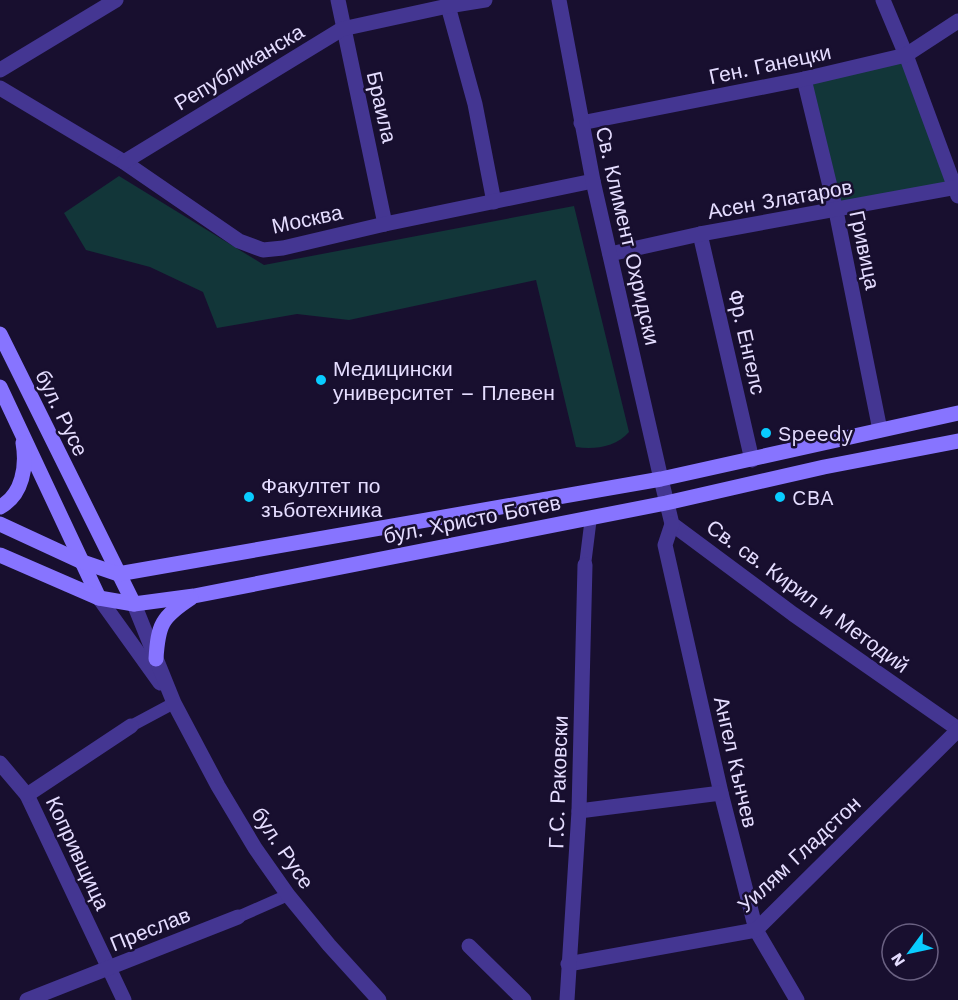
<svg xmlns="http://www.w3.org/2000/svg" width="958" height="1000" font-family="'Work Sans',sans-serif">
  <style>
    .green { fill: #123639 }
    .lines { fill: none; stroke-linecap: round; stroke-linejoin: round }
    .pedestrian { stroke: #443692; stroke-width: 12 }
    .minor { stroke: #443692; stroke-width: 15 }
    .tertiary { stroke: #443692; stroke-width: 15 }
    .secondary { stroke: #8774ff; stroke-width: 15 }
    .poi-dot { fill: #09ccff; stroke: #180f2f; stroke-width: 2 }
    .labels { text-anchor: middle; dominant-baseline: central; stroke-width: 5; stroke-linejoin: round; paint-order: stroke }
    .street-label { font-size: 21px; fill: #e5ddff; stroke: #180f2f }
    .poi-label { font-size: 21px; fill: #e5ddff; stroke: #180f2f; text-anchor: start }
  </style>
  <rect width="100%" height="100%" fill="#180f2f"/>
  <g class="green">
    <polygon points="906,55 955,189 836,211 804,79"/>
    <path d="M119,176L264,265L574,206L629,432C616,447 594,450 576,447L536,280L349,320L297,314L217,328L203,292L150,267L86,250L64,213Z"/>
  </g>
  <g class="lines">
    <g class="pedestrian">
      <polyline points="585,565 591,517"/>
      <polyline points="131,726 174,703"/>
      <polyline points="238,917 288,895"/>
    </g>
    <g class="minor">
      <polyline points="338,0 385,224"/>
      <polyline points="883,0 906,55 958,196"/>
      <polyline points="448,6 475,104 494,202"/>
      <polyline points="0,70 116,0"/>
      <polyline points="804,79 836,211 880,430"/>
      <polyline points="0,88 124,162 239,241 263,250 283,248 385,224 593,181"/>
      <polyline points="581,123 804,79 906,55 958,21"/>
      <polyline points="124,162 342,29 448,6 485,0"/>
      <polyline points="700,234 752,460"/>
      <polyline points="610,254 700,234 958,187"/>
      <polyline points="661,479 672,524 793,614 958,729"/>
      <polyline points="672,524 665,545 721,793 756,930 797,1000"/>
      <polyline points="0,763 27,795 124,1000"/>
      <polyline points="27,795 131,726"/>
      <polyline points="579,811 721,793"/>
      <polyline points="469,946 524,1000"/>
      <polyline points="568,964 756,930 958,730"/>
      <polyline points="27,1000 238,917"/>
      <polyline points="567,1000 579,811 585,565"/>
    </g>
    <g class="tertiary">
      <polyline points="559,0 593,181 661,479"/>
      <polyline points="99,598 160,683"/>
      <polyline points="134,604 174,703 218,786 255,848 288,895 329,945 379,1000"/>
    </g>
    <g class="secondary">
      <polyline points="0,334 134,604"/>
      <polyline points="0,387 99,598"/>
      <path d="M0,507C23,495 27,465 23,443"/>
      <polyline points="0,524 80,561 118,574 661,479 958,413"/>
      <polyline points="0,555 99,598 134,604 194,596 666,503 824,467 958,441"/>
      <path d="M156,659C158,624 162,617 191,598"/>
    </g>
  </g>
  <g class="poi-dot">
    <circle cx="321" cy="380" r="6"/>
    <circle cx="766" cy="433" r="6"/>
    <circle cx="249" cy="497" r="6"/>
    <circle cx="780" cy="497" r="6"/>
  </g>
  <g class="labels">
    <g class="street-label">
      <text transform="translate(770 64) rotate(-12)">Ген. Ганецки</text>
      <text transform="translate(239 67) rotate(-31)">Републиканска</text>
      <text transform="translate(382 107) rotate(77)">Браила</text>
      <text transform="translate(780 199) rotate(-10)">Асен Златаров</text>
      <text transform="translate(307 219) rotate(-12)">Москва</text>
      <text transform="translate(628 236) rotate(77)">Св. Климент Охридски</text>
      <text transform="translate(865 250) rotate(78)">Гривица</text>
      <text transform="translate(747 342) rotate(77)">Фр. Енгелс</text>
      <text transform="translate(62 413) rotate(64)">бул. Русе</text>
      <text transform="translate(472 519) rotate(-11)">бул. Христо Ботев</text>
      <text transform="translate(808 596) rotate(36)">Св. св. Кирил и Методий</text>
      <text transform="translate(736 762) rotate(77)">Ангел Кънчев</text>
      <text transform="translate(558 782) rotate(-88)">Г.С. Раковски</text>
      <text transform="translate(283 848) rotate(56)">бул. Русе</text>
      <text transform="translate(78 853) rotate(65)">Копривщица</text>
      <text transform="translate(799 854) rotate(-43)">Уилям Гладстон</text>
      <text transform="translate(150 929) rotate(-22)">Преслав</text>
    </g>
    <g class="poi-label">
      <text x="333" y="368">Медицински<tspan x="333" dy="24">университет – Плевен</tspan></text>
      <text x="778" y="433">Speedy</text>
      <text x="261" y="485">Факултет по<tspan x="261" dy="24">зъботехника</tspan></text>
      <text x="792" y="497">CBA</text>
    </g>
  </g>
  <g transform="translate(910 952) rotate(237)"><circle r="28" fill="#180f2f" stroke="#6a6182" stroke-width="1.5"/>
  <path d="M0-4.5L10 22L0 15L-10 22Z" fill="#09ccff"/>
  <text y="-9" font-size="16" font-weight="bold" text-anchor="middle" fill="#e5ddff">N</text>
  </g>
</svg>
